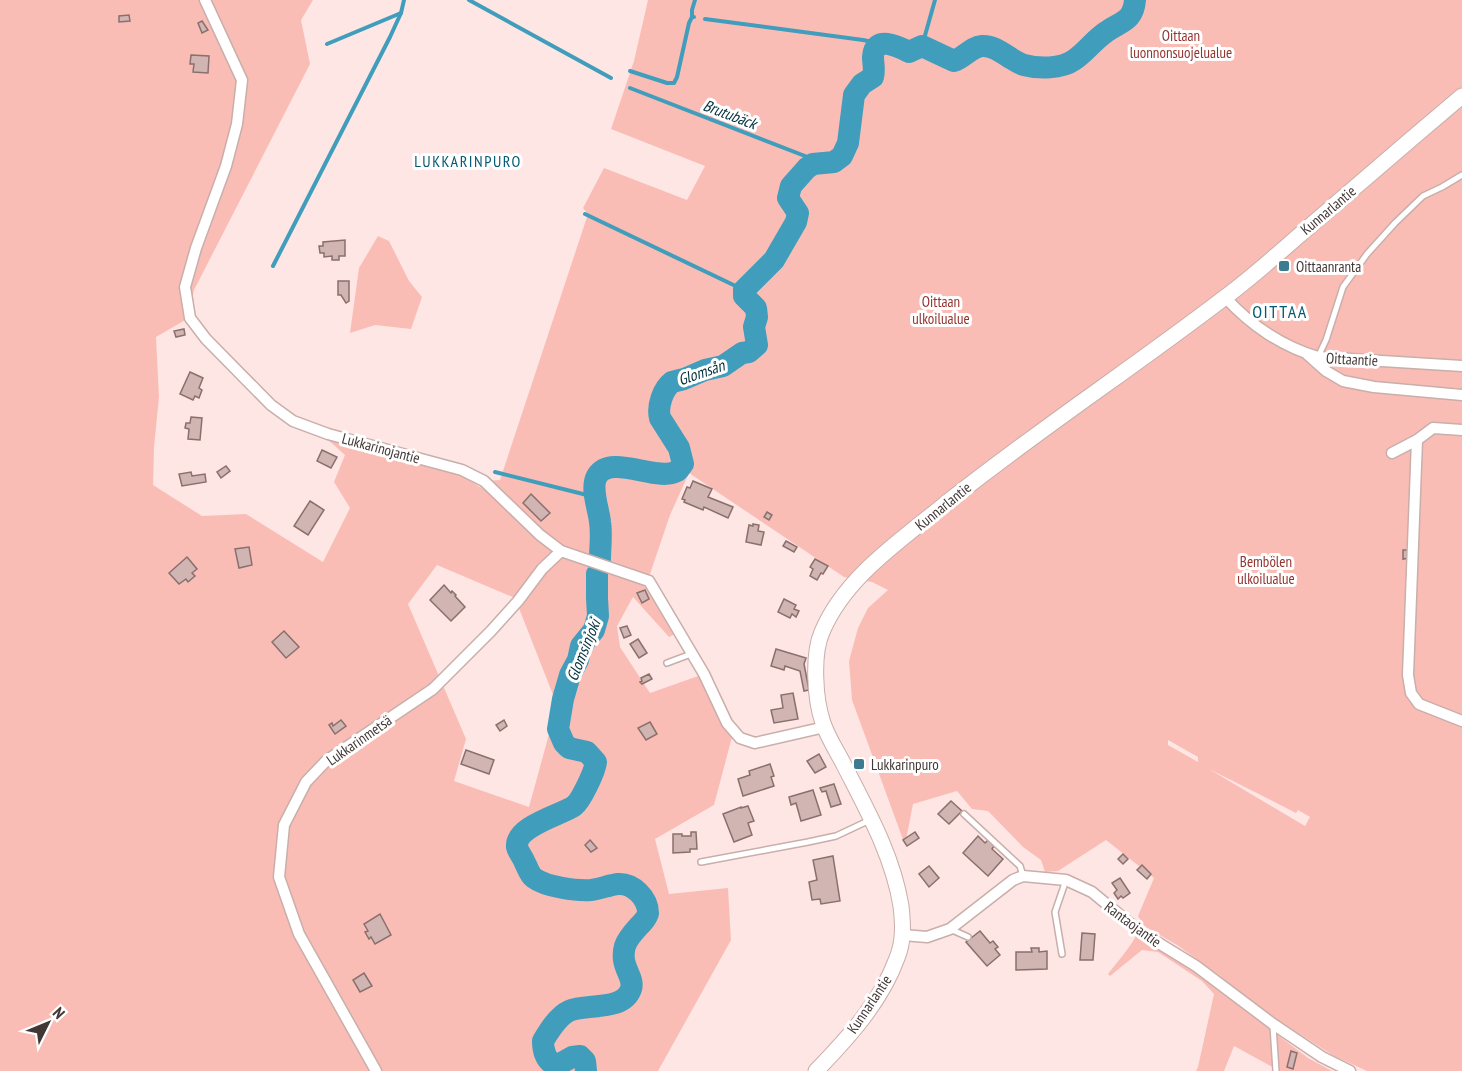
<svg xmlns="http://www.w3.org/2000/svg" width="1462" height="1071" font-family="'PT Sans Narrow',sans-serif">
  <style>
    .green { fill: #fabdb6; fill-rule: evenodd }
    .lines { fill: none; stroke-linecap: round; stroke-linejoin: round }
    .stream { stroke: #409dbc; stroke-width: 4 }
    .river { stroke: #409dbc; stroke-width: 22 }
    .building { fill: #d1b5b2; stroke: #89706d; stroke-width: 1.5 }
    .lane-casing { stroke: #c9aeaa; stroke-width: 8 }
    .street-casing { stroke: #c9aeaa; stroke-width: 13 }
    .secondary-casing { stroke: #c9aeaa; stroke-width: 17 }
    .lane { stroke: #fff; stroke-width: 5 }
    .street { stroke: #fff; stroke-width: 10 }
    .secondary { stroke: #fff; stroke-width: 15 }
    .poi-dot { fill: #3d7b91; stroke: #fff; stroke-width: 2 }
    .labels { text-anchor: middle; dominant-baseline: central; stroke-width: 6; stroke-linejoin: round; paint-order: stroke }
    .park-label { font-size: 15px; fill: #923430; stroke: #fff }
    .street-label { font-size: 15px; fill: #423735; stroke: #fff }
    .poi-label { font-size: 15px; fill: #423735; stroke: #fff; text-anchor: start }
    .water-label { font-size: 16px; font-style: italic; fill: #03303d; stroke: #fff }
    .neighbourhood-label { font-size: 16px; letter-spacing: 1.5px; fill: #035971; stroke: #fff }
    .quarter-label { font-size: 18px; letter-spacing: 1.5px; fill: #035971; stroke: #fff }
  </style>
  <rect width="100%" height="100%" fill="#fee6e4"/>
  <g class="green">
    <path d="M0,0H313L301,20L310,64L194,290L187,319L156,337L159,397L154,447L153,485L202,516L246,514L323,562L350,508L334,482L345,455L327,439L459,474L501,500L484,481L500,480L588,214L583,208L604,168L687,200L705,166L611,129L634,61L648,0H1462V1071H1367L1334,1056L1253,1004L1219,975L1177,945L1144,926L1138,916L1154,878L1106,840L1058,871L1045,872L1041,860L1023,847L988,811L972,809L957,791L913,804L905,845L852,700L849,661L858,628L868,608L888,590L872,582L844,577L689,473L670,515L650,574L642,584L656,597L677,633L669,637L633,597L617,626L620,647L650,693L701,675L724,728L732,737L714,805L655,839L669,894L728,888L731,940L658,1071H0ZM437,565L515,598L557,705L529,807L454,781L466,739L408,604ZM1168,740L1198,757V762L1168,745ZM1209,769L1296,813L1298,810L1310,817L1305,826Z"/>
    <polygon points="378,236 389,241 409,281 422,297 411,329 375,325 350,333 359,268"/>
    <path d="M1136,936L1186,963L1214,986L1308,1058L1332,1071H1280L1234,1046L1224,1071H1196L1198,1067L1214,994L1202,981L1158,952L1142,950L1110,976L1108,974C1117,962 1129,949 1136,936Z"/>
  </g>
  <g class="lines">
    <g class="stream">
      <polyline points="469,0 611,78"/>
      <polyline points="692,17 692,10 695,0"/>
      <polyline points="705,19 863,40 882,44"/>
      <polyline points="327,44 401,13 404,0"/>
      <polyline points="922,46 935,0"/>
      <polyline points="630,71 667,83 674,83 677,77 689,23 692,17 694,17"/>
      <polyline points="630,88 823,163"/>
      <polyline points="585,214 744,290"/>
      <polyline points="273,266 390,37 401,13"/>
      <polyline points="495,472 595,497"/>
    </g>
    <g class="river">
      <path d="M600,560C600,547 602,534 600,522C599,510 590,488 597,476C611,453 658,483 677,471C678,471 682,465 683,464L679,448L660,418C657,406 663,389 672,382L684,379L705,370L723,366L742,353L749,352L757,345L754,327L757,317L756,308L744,296V290L774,260L796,222L798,213L788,198L791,186L807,168L813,164L834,162L842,156L848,143L854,95L862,84L873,77C875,69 873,64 873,57C874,34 899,47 909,52L922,46L954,61C965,57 971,47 982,46C993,45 1004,54 1012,59C1016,61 1020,64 1024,65C1039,69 1061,69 1074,60C1086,52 1094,40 1106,32C1121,21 1133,22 1135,0"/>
      <path d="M586,1071L585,1061L580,1056L572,1057L556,1066C546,1061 543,1052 543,1041C549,1031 558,1016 569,1011C586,1003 623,1012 631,989C635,976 619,967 625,946C629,933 647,921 648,913C648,898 633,883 618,884C609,885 600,889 591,890C577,891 546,887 534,878C529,874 528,868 525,863C523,857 518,852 517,847C515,826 561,815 574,806C581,801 595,771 596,762L587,752L569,748L564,743L558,729L563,699L570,675L578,660L581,646L594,630L598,616L597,598V574"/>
    </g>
  </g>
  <g class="building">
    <polygon points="129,15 130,21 119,22 119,16"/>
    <polygon points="202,21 208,30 202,33 198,23"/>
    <polygon points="191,55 209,56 208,73 193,72 194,64 190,64"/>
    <polygon points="345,240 345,256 339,256 339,260 332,260 332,256 324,257 324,253 320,253 319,246 323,246 323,242"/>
    <polygon points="338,281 349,281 349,301 346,303 341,295 338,295"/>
    <polygon points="184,329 185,335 176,337 174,331"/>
    <polygon points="190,372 203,378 199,388 202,390 199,398 195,396 193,400 180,394"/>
    <polygon points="191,417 202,418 200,440 188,439 189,429 185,428 186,423 190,423"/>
    <polygon points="322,450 337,457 331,468 317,461"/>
    <polygon points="226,466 230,471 221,478 217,472"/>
    <polygon points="191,472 192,476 205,474 206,482 182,486 179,474"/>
    <polygon points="693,481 712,489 708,497 733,507 728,518 704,507 703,510 684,502 685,500 682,499 687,487 690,488"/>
    <polygon points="531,494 550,513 541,521 523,503"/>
    <polygon points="310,501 324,510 308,535 294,526"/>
    <polygon points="767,512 772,515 769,520 764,517"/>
    <polygon points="753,524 759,525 758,531 764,532 761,545 746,542 749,525 753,526"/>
    <polygon points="786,541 797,547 794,552 783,546"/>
    <polygon points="249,547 252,565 239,568 235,549"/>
    <polygon points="1403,550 1410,550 1409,558 1403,559"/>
    <polygon points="187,557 197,569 192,573 195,576 188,582 186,579 179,584 169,573"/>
    <polygon points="815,559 828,566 823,574 821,573 817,580 810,576 813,569 810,567"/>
    <polygon points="444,585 451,593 452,591 456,595 455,596 465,607 451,621 430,600"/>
    <polygon points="645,590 649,599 642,603 637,593"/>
    <polygon points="784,599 796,605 794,609 799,611 796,617 792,614 790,618 778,612"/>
    <polygon points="627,626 631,635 624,638 620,628"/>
    <polygon points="284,631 299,647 286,658 272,642"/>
    <polygon points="638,639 647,653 639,658 630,644"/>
    <polygon points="776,649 806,658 804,664 809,690 804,691 800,671 785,666 784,670 771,666"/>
    <polygon points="649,674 652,679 642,684 640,682 642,681 641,678"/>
    <polygon points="793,693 798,719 774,723 771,710 783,708 781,695"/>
    <polygon points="341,720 346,726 335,734 329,725 332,723 333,726"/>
    <polygon points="504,720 507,726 500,731 496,725"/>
    <polygon points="650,722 657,734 646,740 638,728"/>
    <polygon points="466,750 494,760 489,774 461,764"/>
    <polygon points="819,754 826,767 815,773 807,761"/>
    <polygon points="770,764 774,776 771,777 774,786 743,796 738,779 750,775 749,771"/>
    <polygon points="834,784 841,804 831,807 826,791 822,792 820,788"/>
    <polygon points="813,790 821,815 801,821 796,803 791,805 789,797"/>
    <polygon points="951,801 962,811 949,824 938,814"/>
    <polygon points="748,806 754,821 748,823 752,835 734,842 723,814 741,807 741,808"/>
    <polygon points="691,832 696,832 697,849 690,849 690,852 673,853 673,834 682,834 682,836 691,836"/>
    <polygon points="915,832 919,838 907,846 903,840"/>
    <polygon points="978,836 985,843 988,840 994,846 992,849 1003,859 988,876 963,853"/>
    <polygon points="590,840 597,848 591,852 585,845"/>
    <polygon points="1123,854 1128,859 1123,864 1118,859"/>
    <polygon points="833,856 840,901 821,904 820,899 812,900 809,882 817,880 813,860"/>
    <polygon points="1142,865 1151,874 1147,879 1137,870"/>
    <polygon points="929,866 939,878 929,887 919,874"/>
    <polygon points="1120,878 1130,893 1123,898 1121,896 1118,899 1114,893 1117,890 1112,883"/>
    <polygon points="380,914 391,935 375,944 371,937 369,939 365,932 368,931 364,924"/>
    <polygon points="980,931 990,943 993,941 998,947 995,949 1000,955 987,966 966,942"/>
    <polygon points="1082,933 1095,934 1093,960 1080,960"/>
    <polygon points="1031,948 1039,948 1039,952 1047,951 1047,969 1016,970 1016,952 1032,952"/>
    <polygon points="364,973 372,986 360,992 353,980"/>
    <polygon points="1291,1051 1297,1053 1293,1069 1287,1067"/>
  </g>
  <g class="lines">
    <g class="lane-casing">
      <g id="lane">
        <polyline points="1318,357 1326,340 1343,287 1367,254 1395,223 1423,196 1442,187 1462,175"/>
        <polyline points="667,663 691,654"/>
        <polyline points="964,814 1020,866 1023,876"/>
        <polyline points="701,862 808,842 836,836 870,820"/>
        <polyline points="950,929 968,937"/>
        <polyline points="1062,954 1055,912 1066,880"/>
        <polyline points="1273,1026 1276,1071"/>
      </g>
    </g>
    <g class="street-casing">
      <g id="street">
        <polyline points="205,0 242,80 237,124 226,166 196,248 185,287 190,318 206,339 271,405 293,421 328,434 462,470 484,481 540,535 561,551 649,581 704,674 727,723 740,738 755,743 825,727"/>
        <path d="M1225,297C1250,325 1283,347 1318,357L1462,366"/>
        <polyline points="1308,355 1326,371 1343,381 1374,387 1462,395"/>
        <polyline points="1417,440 1408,675 1411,693 1419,704 1462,721"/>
        <polyline points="1392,453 1417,440 1433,428 1462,430"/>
        <polyline points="903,935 927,937 950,929 1013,880 1023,876 1066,880 1092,892 1139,931 1196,966 1273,1024 1322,1057 1350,1071"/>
        <polyline points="376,1071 299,934 279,877 284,825 306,782 326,761 433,689 491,631 518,601 542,569 561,551"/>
      </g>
    </g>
    <g class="secondary-casing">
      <path id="secondary" d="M816,1071C848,1038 881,1002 897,958C904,941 903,924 901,906C893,856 867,810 844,765C837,751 828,738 823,723C815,700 812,655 822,632C844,579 897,543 940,508C1032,434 1130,370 1224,298C1254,276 1282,250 1310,226C1361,182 1411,139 1462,96"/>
    </g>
    <use href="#lane" class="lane"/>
    <use href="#street" class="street"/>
    <use href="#secondary" class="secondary"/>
  </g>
  <g class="poi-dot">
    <rect x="1278" y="260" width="12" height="12" rx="3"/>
    <rect x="853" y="758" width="12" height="12" rx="3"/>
  </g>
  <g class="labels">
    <g class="park-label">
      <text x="1181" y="35">Oittaan<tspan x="1181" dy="17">luonnonsuojelualue</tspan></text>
      <text x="941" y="301">Oittaan<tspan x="941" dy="17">ulkoilualue</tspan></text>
      <text x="1266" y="561">Bembölen<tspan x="1266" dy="17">ulkoilualue</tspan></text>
    </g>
    <g class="street-label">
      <text transform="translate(1328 210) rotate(-40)">Kunnarlantie</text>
      <text transform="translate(1352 359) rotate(3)">Oittaantie</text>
      <text transform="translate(381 448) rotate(15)">Lukkarinojantie</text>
      <text transform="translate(943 506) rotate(-39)">Kunnarlantie</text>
      <text transform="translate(359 740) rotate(-35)">Lukkarinmetsä</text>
      <text transform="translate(1133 924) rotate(36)">Rantaojantie</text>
      <text transform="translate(869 1004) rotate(-56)">Kunnarlantie</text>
    </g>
    <g class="poi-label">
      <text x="1296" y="266">Oittaanranta</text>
      <text x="871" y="764">Lukkarinpuro</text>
    </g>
    <g class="water-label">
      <text transform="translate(730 114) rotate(21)">Brutubäck</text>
      <text transform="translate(701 372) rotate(-19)">Glomsån</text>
      <text transform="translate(583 650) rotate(-68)">Glomsinjoki</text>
    </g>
    <g class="neighbourhood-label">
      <text x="468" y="161">LUKKARINPURO</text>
    </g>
    <g class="quarter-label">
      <text x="1280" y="311">OITTAA</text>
    </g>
  </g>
  <g transform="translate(48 1023) rotate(47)" stroke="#ffffff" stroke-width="4.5" paint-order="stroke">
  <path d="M0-4.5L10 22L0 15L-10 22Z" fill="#423735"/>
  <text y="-9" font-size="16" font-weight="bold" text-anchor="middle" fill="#423735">N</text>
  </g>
</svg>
